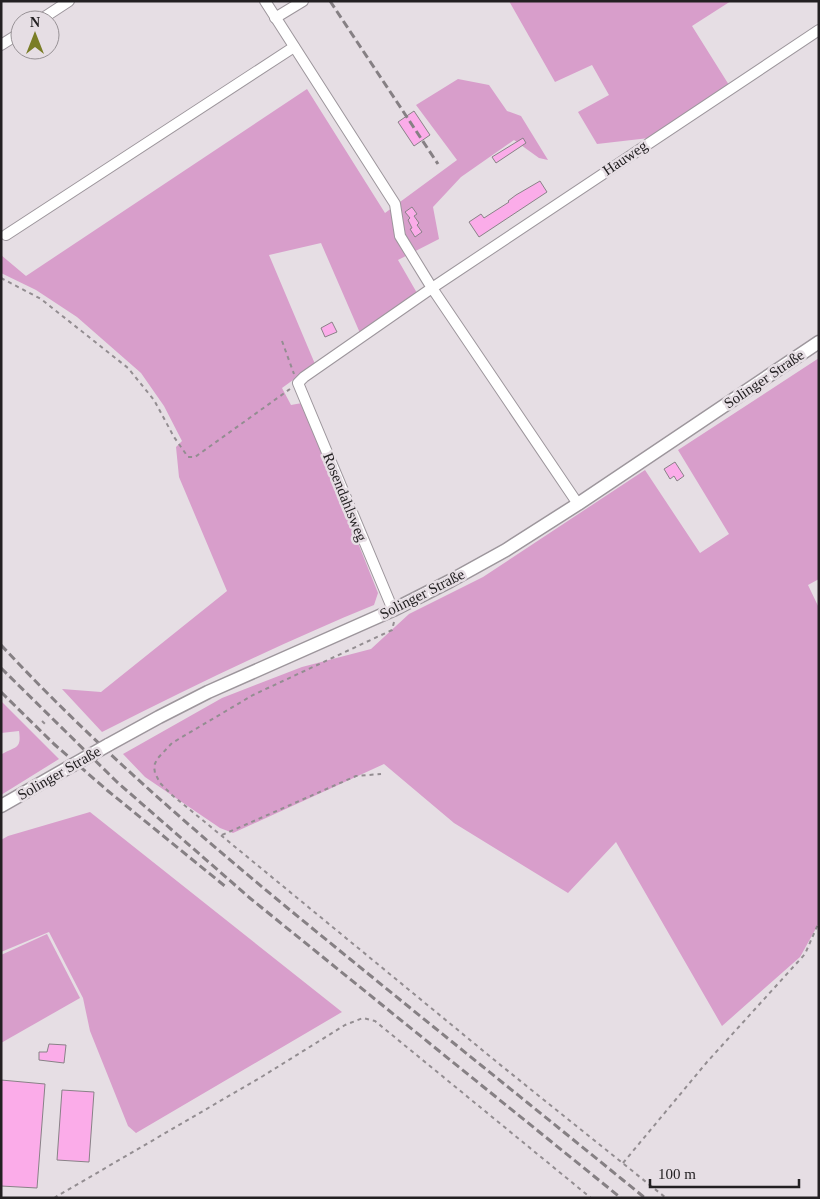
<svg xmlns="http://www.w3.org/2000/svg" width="820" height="1199" font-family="Georgia,serif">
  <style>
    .green { fill: #d89ecb }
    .building { fill: #fbace9; stroke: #898287 }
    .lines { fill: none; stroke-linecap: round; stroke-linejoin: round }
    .minor-casing { stroke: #9d969c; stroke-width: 12 }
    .major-casing { stroke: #9d969c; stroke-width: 15 }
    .path { stroke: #938d91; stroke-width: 2; stroke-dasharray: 4 4; stroke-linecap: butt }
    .minor { stroke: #fff; stroke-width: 10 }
    .major { stroke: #fff; stroke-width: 12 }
    .rail { stroke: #868084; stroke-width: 3; stroke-dasharray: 8 4; stroke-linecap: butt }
    .major-bridge-casing { stroke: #9d969c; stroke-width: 15; stroke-linecap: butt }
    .major-bridge { stroke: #fff; stroke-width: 12 }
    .labels { text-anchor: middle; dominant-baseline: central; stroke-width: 5; stroke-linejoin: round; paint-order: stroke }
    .street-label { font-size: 15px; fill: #232022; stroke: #e6dee4 }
  </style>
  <rect width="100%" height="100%" fill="#e6dee4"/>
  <g class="green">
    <polygon points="509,1 731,1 692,26 729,85 649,138 597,144 578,112 609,95 592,65 555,82"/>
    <path d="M458,79L489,85L507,111L521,116L548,160L539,158L514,140L461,177L433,207L439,239L398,260L417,293L360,333L321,243L269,255L315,364L282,388L291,405L302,403L378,593L374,605C281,643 191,687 102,732L62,689L101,692L227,591L179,477L176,447L182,441L164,406L141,373L77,317L36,290L1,273V255L26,276L307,89L385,213L457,160L416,105Z"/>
    <polygon points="819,358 819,579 808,585 819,608 819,923 800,957 722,1026 616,842 568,893 454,823 384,764 233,833 220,828 145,777 123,754 222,698 302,667 371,649 409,614 483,577 645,470 700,553 729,534 678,450"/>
    <path d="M1,701L59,759L1,795V755C14,746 22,751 19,731L1,733Z"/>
    <polygon points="90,812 342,1012 136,1133 128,1126 90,1031 83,998 49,932 1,952 1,840 8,836"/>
    <polygon points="47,934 80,998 1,1043 1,955"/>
  </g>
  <g class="building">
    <polygon points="414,111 430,135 414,146 398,122"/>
    <polygon points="523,138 526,143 496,163 492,157"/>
    <polygon points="540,181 547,192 479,237 469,222 481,214 484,218 509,202 508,201 516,195"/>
    <polygon points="412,207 417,214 414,216 419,223 417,225 422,232 415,237 410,229 412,228 408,220 410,218 405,212"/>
    <polygon points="332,322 337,332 325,337 321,328"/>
    <polygon points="675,462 684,476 677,481 674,476 670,479 664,469"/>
    <polygon points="49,1044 66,1045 64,1063 39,1060 39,1052 47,1052"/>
    <polygon points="1,1080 45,1084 37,1188 1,1186"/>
    <polygon points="62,1090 94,1092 89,1162 57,1160"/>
  </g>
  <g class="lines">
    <g class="minor-casing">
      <g id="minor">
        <polyline points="265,1 395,204 400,236 432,288 578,504"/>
        <polyline points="275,18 303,1"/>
        <polyline points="40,20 69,1"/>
        <polyline points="1,45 20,33"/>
        <polyline points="6,235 294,47"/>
        <polyline points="393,610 298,383 304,377 432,288 819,30"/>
      </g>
    </g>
    <g class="major-casing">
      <g id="major">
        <polyline points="108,745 159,717 208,692 393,610 450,581 506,550 578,504 819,342"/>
        <polyline points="1,806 71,766"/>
      </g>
    </g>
    <g class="path">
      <polyline points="1,278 41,299 128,368 154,400 174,437 188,457 195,457 290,389"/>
      <polyline points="282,341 294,374"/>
      <polyline points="394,622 392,630 253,695 172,743 157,759 154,766 155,773 160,783 172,795 498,1063 666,1198"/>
      <polyline points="42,721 45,724"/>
      <polyline points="222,835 356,776 381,774"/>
      <polyline points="623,1163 707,1062 805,954 819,922"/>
      <polyline points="54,1198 263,1076 345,1025 363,1018 375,1021 591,1198"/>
    </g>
    <use href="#minor" class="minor"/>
    <use href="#major" class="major"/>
    <g class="rail">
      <polyline points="330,1 438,164"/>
      <path d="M1,645C108,760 228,860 350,959C448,1039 547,1118 645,1198"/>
      <polyline points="1,668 117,782 251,899 621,1198"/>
      <polyline points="1,692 54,744 108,791 226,887"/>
    </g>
    <g class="major-bridge-casing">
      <polyline id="major-bridge" points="71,766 108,745"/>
    </g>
    <use href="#major-bridge" class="major-bridge"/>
  </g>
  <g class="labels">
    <g class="street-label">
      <text transform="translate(625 158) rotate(-34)">Hauweg</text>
      <text transform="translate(764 379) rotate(-34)">Solinger Straße</text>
      <text transform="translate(345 497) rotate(68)">Rosendahlsweg</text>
      <text transform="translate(422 594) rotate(-27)">Solinger Straße</text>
      <text transform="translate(59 773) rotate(-30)">Solinger Straße</text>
    </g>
  </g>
  <rect width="820" height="1199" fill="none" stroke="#232022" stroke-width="5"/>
  <g transform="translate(35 35)"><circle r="24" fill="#e6dee4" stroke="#989296"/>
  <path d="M0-4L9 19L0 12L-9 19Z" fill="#7a7d26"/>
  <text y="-8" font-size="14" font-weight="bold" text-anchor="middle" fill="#232022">N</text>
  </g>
  <path d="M650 1179v8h149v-8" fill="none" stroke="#232022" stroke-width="2.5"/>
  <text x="658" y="1179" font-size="15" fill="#232022" stroke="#e6dee4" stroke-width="4" paint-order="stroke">100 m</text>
</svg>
